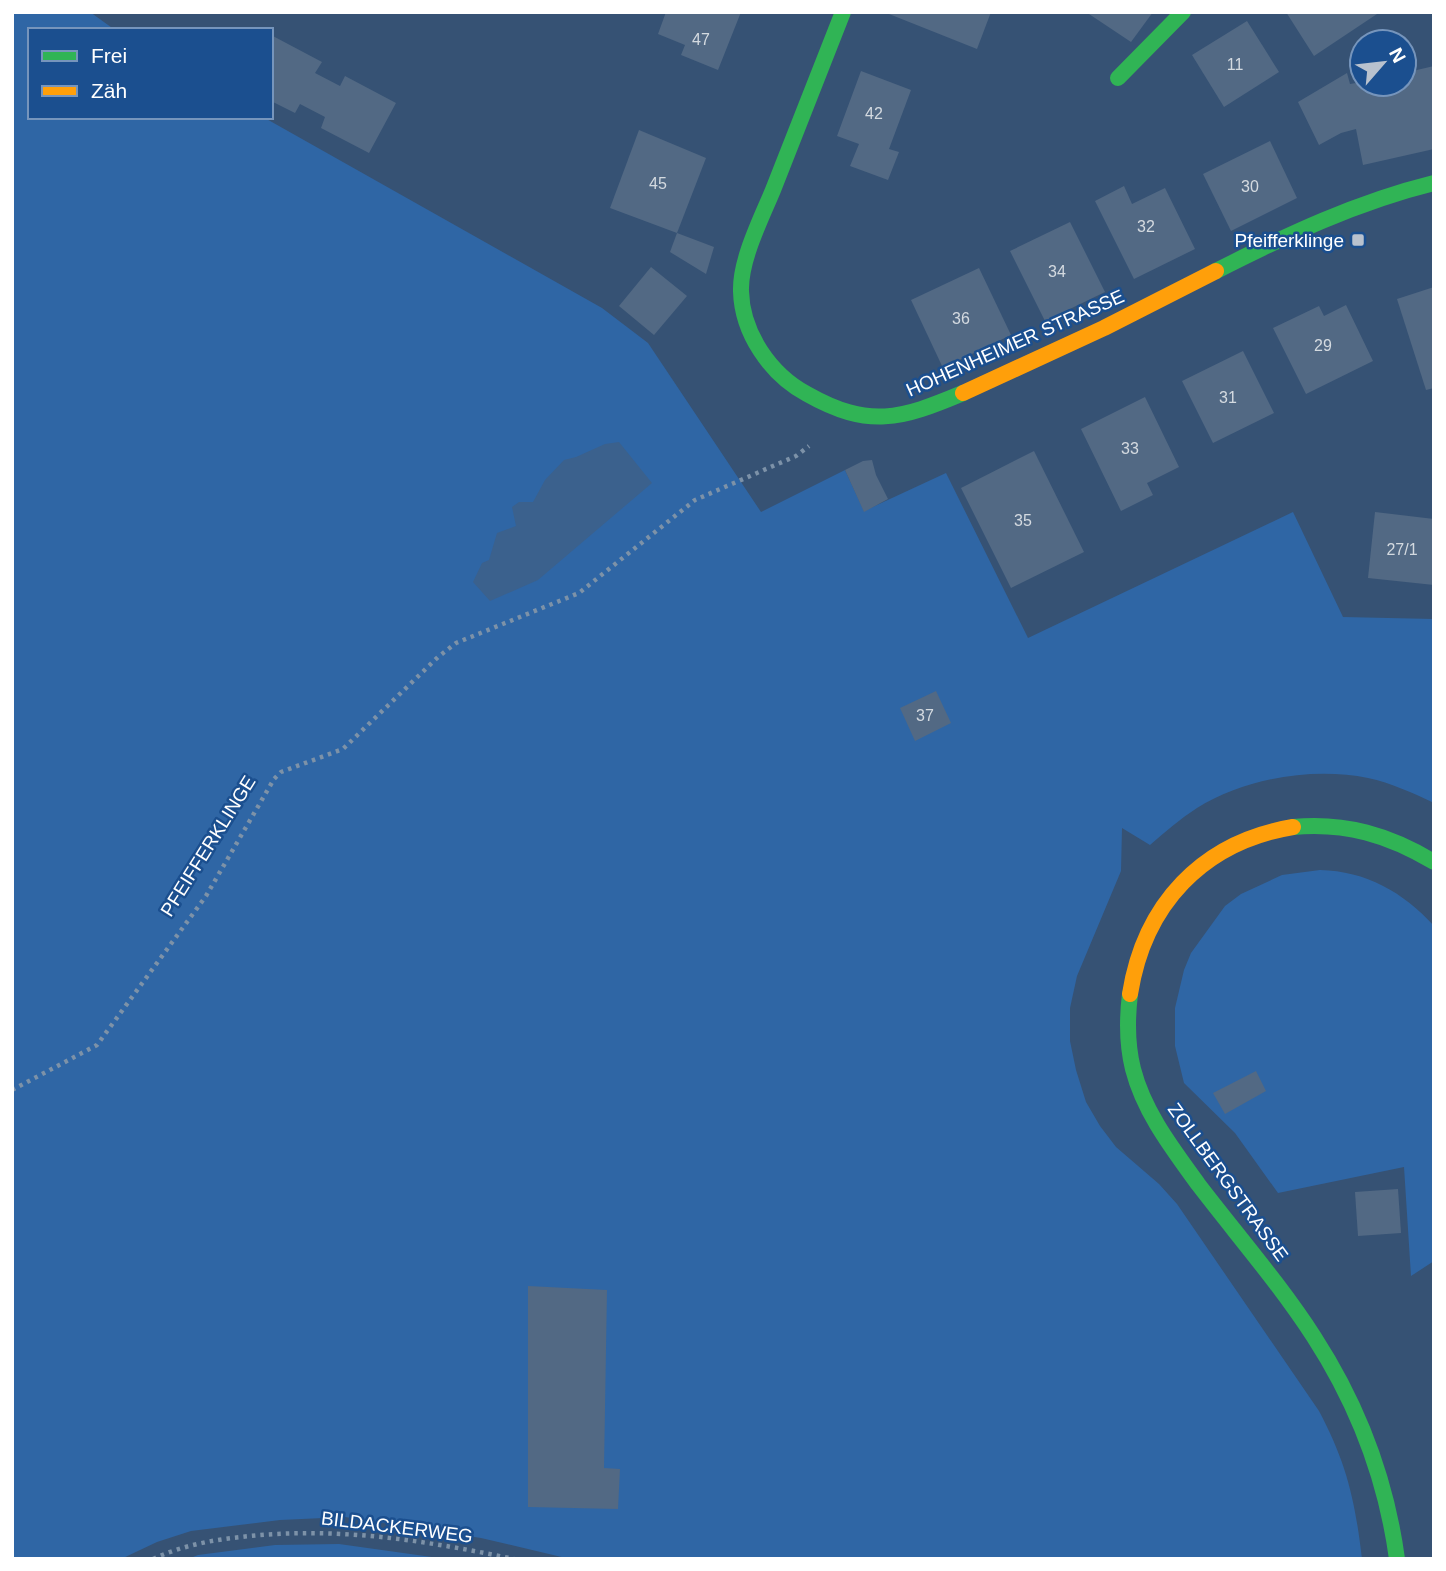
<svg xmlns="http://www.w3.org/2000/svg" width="1446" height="1571" font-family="Helvetica,sans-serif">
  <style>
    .green { fill: #2f66a5 }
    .water { fill: #3b618d }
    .building { fill: #526984 }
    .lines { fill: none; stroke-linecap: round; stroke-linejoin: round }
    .path { stroke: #7d92a8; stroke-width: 4.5; stroke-dasharray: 3.5 5; stroke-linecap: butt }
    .fast { stroke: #30b455; stroke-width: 16 }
    .slow { stroke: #ff9f0a; stroke-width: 16 }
    .poi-dot { fill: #b9c2ce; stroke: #1b4f8f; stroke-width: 2.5 }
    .labels { text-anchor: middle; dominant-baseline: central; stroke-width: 5; stroke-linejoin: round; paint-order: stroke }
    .number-label { font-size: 16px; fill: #d4dae0 }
    .poi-label { font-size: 19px; fill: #fff; stroke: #1b4f8f; text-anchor: end }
    .street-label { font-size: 19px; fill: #fff; stroke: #1b4f8f }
  </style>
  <rect width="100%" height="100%" fill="#365274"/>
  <g class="green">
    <path d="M12,12H90L115,30H30V117H263L602,308L648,343L761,512L845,470L864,511L946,473L1028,638L1293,512L1343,617L1434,619V803C1413,793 1391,783 1368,778C1313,767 1245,778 1197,808C1180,819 1165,832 1150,845L1122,828L1121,871L1077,976L1070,1008V1041L1076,1070L1086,1102L1100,1126L1116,1147L1159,1184L1177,1204L1319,1411C1347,1464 1355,1500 1362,1559H570L481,1538L345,1517L280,1520L191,1531L157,1542L121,1559H12Z"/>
    <path d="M1320,870C1366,871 1403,892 1434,926V1261L1411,1276L1404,1167L1278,1193L1235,1133L1184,1083L1175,1046V1008L1184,970L1191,953L1225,906L1241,894L1282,875Z"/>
    <polygon points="339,1544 446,1559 188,1559 198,1555 275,1545"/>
  </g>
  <polygon class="water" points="619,442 652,483 538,580 490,601 473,582 482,563 489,560 497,533 516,526 512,507 519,502 533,502 545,480 564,460 576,457 605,444"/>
  <g class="building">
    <polygon points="666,12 741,12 718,70 681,55 685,45 658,34"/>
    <polygon points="884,12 991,12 977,49"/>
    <polygon points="1086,12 1153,12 1131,42"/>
    <polygon points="1286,12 1380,12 1314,56"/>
    <polygon points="1247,21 1279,72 1224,107 1192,55"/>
    <polygon points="271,35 322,62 315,73 340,86 345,76 396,103 369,153 321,128 325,117 300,104 295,113 271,101"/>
    <polygon points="1434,66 1434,149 1363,165 1356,129 1341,133 1319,145 1298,102 1347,73 1350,84 1362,82 1362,84 1404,84 1404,73"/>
    <polygon points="861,71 911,90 889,149 899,152 888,180 850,166 859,144 837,136"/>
    <polygon points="639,130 706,158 677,233 610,208"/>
    <polygon points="1270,141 1297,198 1231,231 1203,174"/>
    <polygon points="1124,186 1132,204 1165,188 1195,249 1134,279 1095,201"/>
    <polygon points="1070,222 1105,292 1045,321 1010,251"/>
    <polygon points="677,233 714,247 706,274 670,252"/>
    <polygon points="651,267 687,296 654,335 619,306"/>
    <polygon points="979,268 1011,335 943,368 911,300"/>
    <polygon points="1434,287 1434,388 1426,390 1397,299"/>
    <polygon points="1346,305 1373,361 1306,394 1273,328 1319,306 1324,316"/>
    <polygon points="1243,351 1274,413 1213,443 1182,381"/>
    <polygon points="1145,397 1179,467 1147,483 1153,495 1121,511 1081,429"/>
    <polygon points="1034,451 1084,552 1011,588 961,488"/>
    <polygon points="872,460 876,475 888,499 864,512 845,470 863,461"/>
    <polygon points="1375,512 1434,519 1434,585 1368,578"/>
    <polygon points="936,691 951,723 915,741 900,708"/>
    <polygon points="1256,1071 1266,1091 1225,1114 1213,1093"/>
    <polygon points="1398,1189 1401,1233 1358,1236 1355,1192"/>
    <polygon points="528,1286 607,1290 604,1468 620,1469 618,1509 528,1507"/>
  </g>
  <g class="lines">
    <g class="path">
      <polyline points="12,1090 97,1045 206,896 274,779 281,772 343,749 438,657 456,643 579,593 695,500 796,456 809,446"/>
      <path d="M153,1559C181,1546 211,1540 241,1537C334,1526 423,1540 514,1559"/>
    </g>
    <g class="fast">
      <path d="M843,12C820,71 796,131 773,190C761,219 740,260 741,291C742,333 770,374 807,394C869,429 901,419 963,393"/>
      <polyline points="1118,78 1183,12"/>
      <path d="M1216,271C1287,235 1357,202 1434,183"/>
      <path d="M1293,827C1345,822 1389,835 1434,862"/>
      <path d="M1130,994C1127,1019 1127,1045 1133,1069C1144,1112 1172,1148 1198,1184C1237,1235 1279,1283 1314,1337C1358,1405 1386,1478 1397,1559"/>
    </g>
    <g class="slow">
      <polyline points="963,393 1104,328 1216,271"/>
      <path d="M1130,994C1144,905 1202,842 1293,827"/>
    </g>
  </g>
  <rect class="poi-dot" x="1351" y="233" width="14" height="14" rx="3.5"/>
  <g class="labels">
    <g class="number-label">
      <text x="701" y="39">47</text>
      <text x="1235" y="64">11</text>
      <text x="874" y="113">42</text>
      <text x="658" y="183">45</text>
      <text x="1250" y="186">30</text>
      <text x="1146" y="226">32</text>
      <text x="1057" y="271">34</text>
      <text x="961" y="318">36</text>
      <text x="1323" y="345">29</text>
      <text x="1228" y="397">31</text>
      <text x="1130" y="448">33</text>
      <text x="1023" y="520">35</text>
      <text x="1402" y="549">27/1</text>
      <text x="925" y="715">37</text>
    </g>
    <g class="poi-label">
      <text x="1344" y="240">Pfeifferklinge</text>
    </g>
    <g class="street-label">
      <text transform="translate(1015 343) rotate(-24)">HOHENHEIMER STRASSE</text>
      <text transform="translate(208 846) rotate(-58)">PFEIFFERKLINGE</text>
      <text transform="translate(1228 1182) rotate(54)">ZOLLBERGSTRASSE</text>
      <text transform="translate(397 1527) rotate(7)">BILDACKERWEG</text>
    </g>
  </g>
  <rect width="1446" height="1571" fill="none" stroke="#ffffff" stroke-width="28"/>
  <rect x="28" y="28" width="245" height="91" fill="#1b4f8f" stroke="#7695bc" stroke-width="2"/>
  <rect x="42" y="51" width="35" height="10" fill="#30b455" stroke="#7695bc" stroke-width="2"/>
  <text x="91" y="63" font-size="21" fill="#ffffff">Frei</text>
  <rect x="42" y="86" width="35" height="10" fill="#ff9f0a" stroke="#7695bc" stroke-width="2"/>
  <text x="91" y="98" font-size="21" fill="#ffffff">Zäh</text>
  <g transform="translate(1383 63) rotate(62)"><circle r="33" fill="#1b4f8f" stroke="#7695bc" stroke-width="2"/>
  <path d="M0-5L12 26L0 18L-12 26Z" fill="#b9c2ce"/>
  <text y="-10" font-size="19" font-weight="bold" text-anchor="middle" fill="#ffffff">N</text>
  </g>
</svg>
